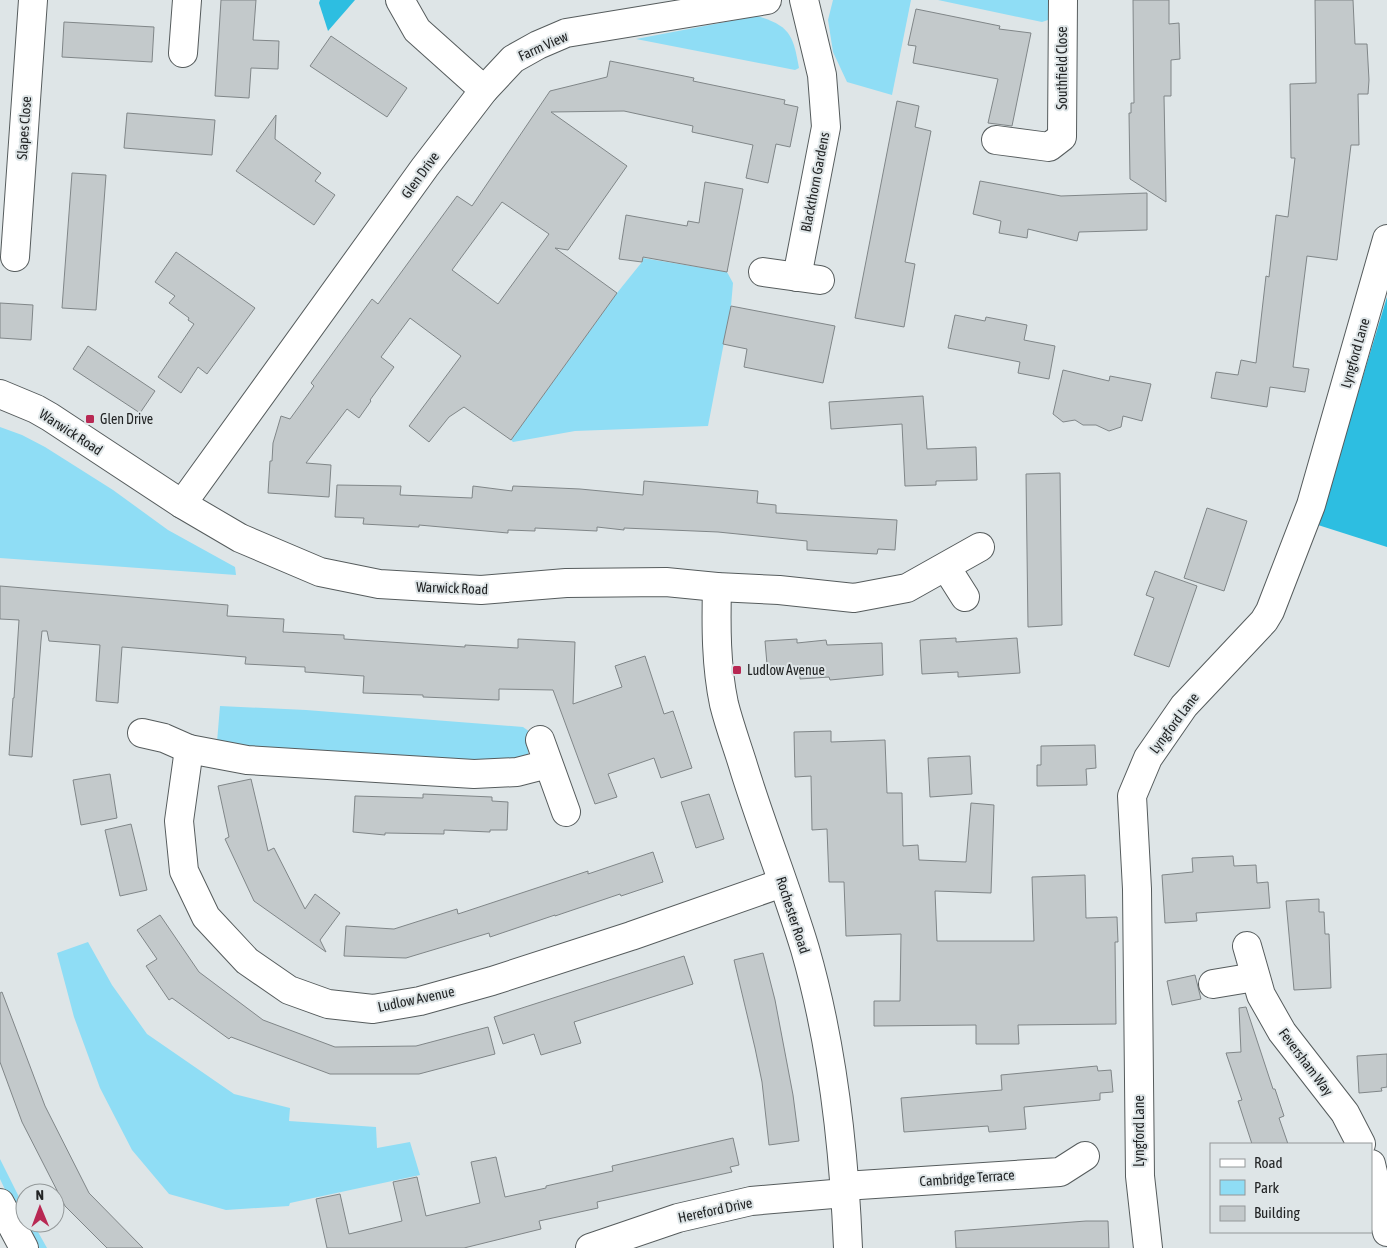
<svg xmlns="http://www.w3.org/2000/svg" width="1387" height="1248" font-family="'Asap Condensed',sans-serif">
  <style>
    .green { fill: #8fddf5 }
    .forest { fill: #2dbee1 }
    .building { fill: #c3c9cb; stroke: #808688; fill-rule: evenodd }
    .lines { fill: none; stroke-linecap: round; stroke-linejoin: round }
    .minor-casing { stroke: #565c5d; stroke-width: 30 }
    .minor { stroke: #fff; stroke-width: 28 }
    .poi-dot { fill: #b82853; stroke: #dee5e7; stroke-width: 2 }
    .labels { text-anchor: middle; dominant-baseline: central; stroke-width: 4; stroke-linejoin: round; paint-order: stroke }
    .street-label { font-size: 14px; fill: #222425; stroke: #dee5e7 }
    .poi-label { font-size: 14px; fill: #222425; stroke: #dee5e7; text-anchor: start }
  </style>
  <rect width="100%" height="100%" fill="#dee5e7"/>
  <g class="green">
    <polygon points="833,0 911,0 892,95 847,82 833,52 828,20"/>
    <polygon points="938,0 1053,0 1054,18 1042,22"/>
    <path d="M757,16C791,26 793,36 799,68L795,70L636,39Z"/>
    <polygon points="643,258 727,272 733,283 731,306 708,426 575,431 513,442 511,440 617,293 642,262"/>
    <polygon points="0,427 22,435 45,447 113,490 168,530 235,567 236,575 0,558"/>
    <polygon points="220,706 306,710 523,727 530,732 528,757 518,764 245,747 217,742"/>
    <polygon points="88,942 112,985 147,1034 234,1094 290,1108 289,1121 376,1127 377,1148 410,1142 420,1175 290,1203 289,1206 226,1210 169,1194 132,1150 100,1088 74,1017 57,953"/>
    <polygon points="0,1159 25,1209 25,1223 33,1223 47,1248 38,1248 12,1204 0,1179"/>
  </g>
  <g class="forest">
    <polygon points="320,0 355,0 328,31 319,3"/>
    <polygon points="1387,297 1387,547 1318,525"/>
  </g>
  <g class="building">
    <polygon points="221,0 256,0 253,40 279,41 278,69 251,68 249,98 215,96"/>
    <polygon points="1133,0 1169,0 1169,24 1179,23 1180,59 1171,60 1171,96 1164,96 1166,202 1130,179 1129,113 1131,113 1131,103 1134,103"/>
    <polygon points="1315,0 1353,0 1355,44 1367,44 1369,80 1368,94 1358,94 1359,145 1351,145 1337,260 1307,256 1293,367 1309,369 1305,392 1270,387 1267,407 1211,398 1216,372 1238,375 1241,360 1256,363 1266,276 1269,277 1276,215 1288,217 1295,158 1291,158 1290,84 1316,83"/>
    <polygon points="916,9 1000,26 999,29 1031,33 1012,126 988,123 998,79 913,63 916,46 908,45"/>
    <polygon points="64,22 154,27 152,62 62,57"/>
    <polygon points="331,36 407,88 387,117 310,66"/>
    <path d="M610,61L694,78L693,81L785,100L784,104L798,107L790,147L776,144L768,183L746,178L753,145L692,132L693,126L624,111L551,112L627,166L568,250L555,248L617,293L511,440L464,407L449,417L429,442L409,426L461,356L410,318L381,357L394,367L370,400L371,401L359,418L347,409L306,463L331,465L329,497L268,493L270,461H272L273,443L281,416L290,419L314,386L311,383L372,299L378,304L457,196L472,206L550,91L607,77ZM502,202L549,234L498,304L452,270Z"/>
    <polygon points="897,101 919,106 915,127 931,131 905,262 915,264 904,327 855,318"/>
    <polygon points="127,113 215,120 212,155 124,148"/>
    <polygon points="276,115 275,139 321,173 315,181 335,195 314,225 236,171"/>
    <polygon points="72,173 106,175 96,310 62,308"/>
    <polygon points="980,181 1061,196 1147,193 1147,230 1079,232 1077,241 1028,229 1027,238 999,233 1001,221 973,214"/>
    <polygon points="705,182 743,189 727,272 643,257 642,262 619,259 626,215 687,226 688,221 699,223"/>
    <polygon points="176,252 255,308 207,374 198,367 181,393 158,377 194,324 188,320 189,318 169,303 175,296 155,282"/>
    <polygon points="0,303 33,305 31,340 0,338"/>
    <polygon points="731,306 835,326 823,383 744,367 747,349 723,344"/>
    <polygon points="955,315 985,321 986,317 1027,325 1024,340 1055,346 1049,379 1018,373 1020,362 948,348"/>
    <polygon points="88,346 155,391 140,413 73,369"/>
    <polygon points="1063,370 1109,381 1110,376 1151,384 1142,421 1123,416 1121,427 1109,431 1096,425 1083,425 1075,420 1063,422 1053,414"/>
    <polygon points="923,396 927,449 976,447 977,480 936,481 936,485 905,486 902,424 831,429 829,402"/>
    <polygon points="1060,473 1062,625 1028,627 1026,474"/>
    <polygon points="644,481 758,491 757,503 776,505 776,513 897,520 895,550 878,549 877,554 807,550 807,541 718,532 624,528 624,530 597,527 597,531 535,528 535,531 508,530 508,533 419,525 419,527 363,524 364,518 335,517 337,485 401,486 400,495 472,498 473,486 512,491 513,486 580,489 643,495"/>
    <polygon points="1207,508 1247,521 1224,591 1184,578"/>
    <polygon points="1155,571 1197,586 1169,667 1134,655 1154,598 1146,595"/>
    <polygon points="0,586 228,605 227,616 284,619 283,632 344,635 344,639 465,647 465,645 518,648 518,639 575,642 573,704 622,687 615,666 645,656 664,714 673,711 692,768 661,778 654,758 608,774 617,797 595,804 553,690 499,689 499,700 423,697 423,695 363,693 364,676 305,672 305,667 245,664 246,657 122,647 118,703 96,701 100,645 49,641 47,631 42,631 41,641 32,757 9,755 13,698 14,698 19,620 0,619"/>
    <polygon points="956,638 956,642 1017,638 1020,673 958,677 958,672 922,674 920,640"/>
    <polygon points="797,639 797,643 826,640 827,645 882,643 883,675 830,680 829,677 800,679 800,673 768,676 765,641"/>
    <polygon points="831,731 831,742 885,740 887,793 902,793 903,846 918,845 919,860 966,862 971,803 994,805 991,893 935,891 937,941 1034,941 1032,877 1085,875 1086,918 1117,917 1118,942 1115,942 1116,1024 1018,1025 1019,1044 976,1044 976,1025 874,1026 874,1001 900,1001 901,934 846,936 844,882 829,882 827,829 812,830 811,776 795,777 794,732"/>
    <polygon points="1095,745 1096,768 1086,769 1087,785 1037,786 1037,765 1041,765 1041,746"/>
    <polygon points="970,756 972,794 930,797 928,758"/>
    <polygon points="110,774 117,818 81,825 73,780"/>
    <polygon points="251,779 268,851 274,848 305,909 315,894 340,913 320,940 326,952 254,901 225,839 229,837 218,786"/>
    <polygon points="423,794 492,797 492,801 508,802 507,830 490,830 490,832 444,830 444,834 385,833 385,835 353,832 355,796 423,798"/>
    <polygon points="709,794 724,839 696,848 681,802"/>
    <polygon points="131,824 147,890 120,896 105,830"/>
    <polygon points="653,852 663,882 621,896 620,894 555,916 555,915 490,937 489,933 406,958 344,956 346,926 394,929 457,909 458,914 588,871 588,874"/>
    <polygon points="1233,856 1234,866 1256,865 1257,883 1268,882 1270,908 1196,913 1197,921 1165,923 1162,875 1193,872 1192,858"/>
    <polygon points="1319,899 1319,912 1324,912 1325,934 1329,934 1331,988 1294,990 1286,901"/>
    <polygon points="160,915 199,972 263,1020 335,1047 416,1046 488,1027 495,1054 419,1074 330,1074 231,1037 229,1039 172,998 169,1000 146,966 157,959 137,930"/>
    <polygon points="763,953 775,1000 793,1095 799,1141 769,1145 762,1082 755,1048 734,960"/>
    <polygon points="684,956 693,984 574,1022 581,1043 541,1055 534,1034 503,1044 494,1017"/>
    <polygon points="1195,975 1201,999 1172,1005 1167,981"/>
    <polygon points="2,992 45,1106 89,1193 143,1248 107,1248 65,1206 22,1122 0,1062 0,993"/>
    <polygon points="1246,1007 1273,1089 1275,1089 1284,1116 1279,1118 1288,1144 1252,1144 1238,1101 1242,1100 1226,1053 1241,1052 1239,1008"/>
    <polygon points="1387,1054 1387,1087 1381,1088 1382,1091 1359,1093 1357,1056"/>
    <polygon points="1097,1066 1098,1071 1111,1070 1113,1092 1100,1093 1100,1100 1024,1107 1026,1129 989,1132 988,1126 904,1132 901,1098 1002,1090 1001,1075"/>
    <polygon points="733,1138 739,1165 730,1167 732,1172 597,1202 598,1208 539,1221 541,1229 464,1248 327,1248 316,1199 340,1194 349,1234 402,1221 393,1182 417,1177 426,1216 480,1203 471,1162 496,1157 505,1197 546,1188 546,1186 613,1171 612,1166"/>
    <polygon points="1086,1221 1108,1221 1109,1248 956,1248 955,1231"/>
  </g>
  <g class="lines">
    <g class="minor-casing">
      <g id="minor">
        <polyline points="400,0 417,30 484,90 513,59 538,45 566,33 767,0"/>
        <polyline points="183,53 187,0"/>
        <polyline points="996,140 1049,147 1062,137 1063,0"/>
        <polyline points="15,257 33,0"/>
        <polyline points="763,272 820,280"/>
        <polyline points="797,277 826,127 822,75 804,0"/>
        <polyline points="0,394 36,409 50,417 182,504 240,538 320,572 379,584 481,590 566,583 666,582 717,587 779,590 854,598 907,588 980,547"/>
        <polyline points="182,504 425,167 484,90"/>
        <polyline points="946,567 965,597"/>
        <path d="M717,587C716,626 716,666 724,704C729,724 736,743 742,762C761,825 786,886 805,949C833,1046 844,1147 848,1248"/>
        <polyline points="142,733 164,738 189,749"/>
        <polyline points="540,740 566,812"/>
        <polyline points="548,764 517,772 474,774 247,760 189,749 179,821 184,871 206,917 247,961 289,990 328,1004 373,1009 420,1001 492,981 631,936 782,883"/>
        <polyline points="1247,946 1261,995 1282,1032 1345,1113 1361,1144"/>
        <polyline points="1213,984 1255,977"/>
        <polyline points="1371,1164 1387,1232"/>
        <polyline points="844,1186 1060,1172 1085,1156"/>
        <polyline points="0,1203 24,1248"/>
        <polyline points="590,1248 678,1218 751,1201 845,1193"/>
        <polyline points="1148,1248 1140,1176 1137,889 1132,796 1148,758 1184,706 1264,621 1270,611 1311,505 1387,239"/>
      </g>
    </g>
    <use href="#minor" class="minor"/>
  </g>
  <g class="poi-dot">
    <rect x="85" y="414" width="10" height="10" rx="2.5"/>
    <rect x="732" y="665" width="10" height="10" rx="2.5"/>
  </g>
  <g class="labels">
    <g class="street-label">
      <text transform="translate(543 46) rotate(-24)">Farm View</text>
      <text transform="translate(1062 68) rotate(-90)">Southfield Close</text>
      <text transform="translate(24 128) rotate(-86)">Slapes Close</text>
      <text transform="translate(420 175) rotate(-54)">Glen Drive</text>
      <text transform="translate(815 182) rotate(-79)">Blackthorn Gardens</text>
      <text transform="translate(1355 353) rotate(-74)">Lyngford Lane</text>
      <text transform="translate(71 432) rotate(33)">Warwick Road</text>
      <text transform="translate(452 588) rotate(2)">Warwick Road</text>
      <text transform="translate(1174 723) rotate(-53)">Lyngford Lane</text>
      <text transform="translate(793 915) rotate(72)">Rochester Road</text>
      <text transform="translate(416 999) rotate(-12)">Ludlow Avenue</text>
      <text transform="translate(1306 1062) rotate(53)">Feversham Way</text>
      <text transform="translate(1139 1131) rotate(-90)">Lyngford Lane</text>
      <text transform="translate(967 1178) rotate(-4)">Cambridge Terrace</text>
      <text transform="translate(715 1210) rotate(-12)">Hereford Drive</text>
    </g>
    <g class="poi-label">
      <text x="100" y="419">Glen Drive</text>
      <text x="747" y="670">Ludlow Avenue</text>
    </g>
  </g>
  <rect x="1210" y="1143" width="162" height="90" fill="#dee5e7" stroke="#939899"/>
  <rect x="1220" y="1159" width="25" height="8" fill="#ffffff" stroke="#939899"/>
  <text x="1254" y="1168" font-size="15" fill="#222425">Road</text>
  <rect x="1220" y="1180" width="25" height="15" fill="#8fddf5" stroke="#939899"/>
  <text x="1254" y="1193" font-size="15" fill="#222425">Park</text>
  <rect x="1220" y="1206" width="25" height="15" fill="#c3c9cb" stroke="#939899"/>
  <text x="1254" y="1218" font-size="15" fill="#222425">Building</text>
  <g transform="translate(40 1208) rotate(359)"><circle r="24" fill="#dee5e7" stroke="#939899"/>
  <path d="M0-4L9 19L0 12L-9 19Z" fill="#b82853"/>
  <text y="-8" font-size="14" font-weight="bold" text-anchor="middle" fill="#222425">N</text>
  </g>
</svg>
